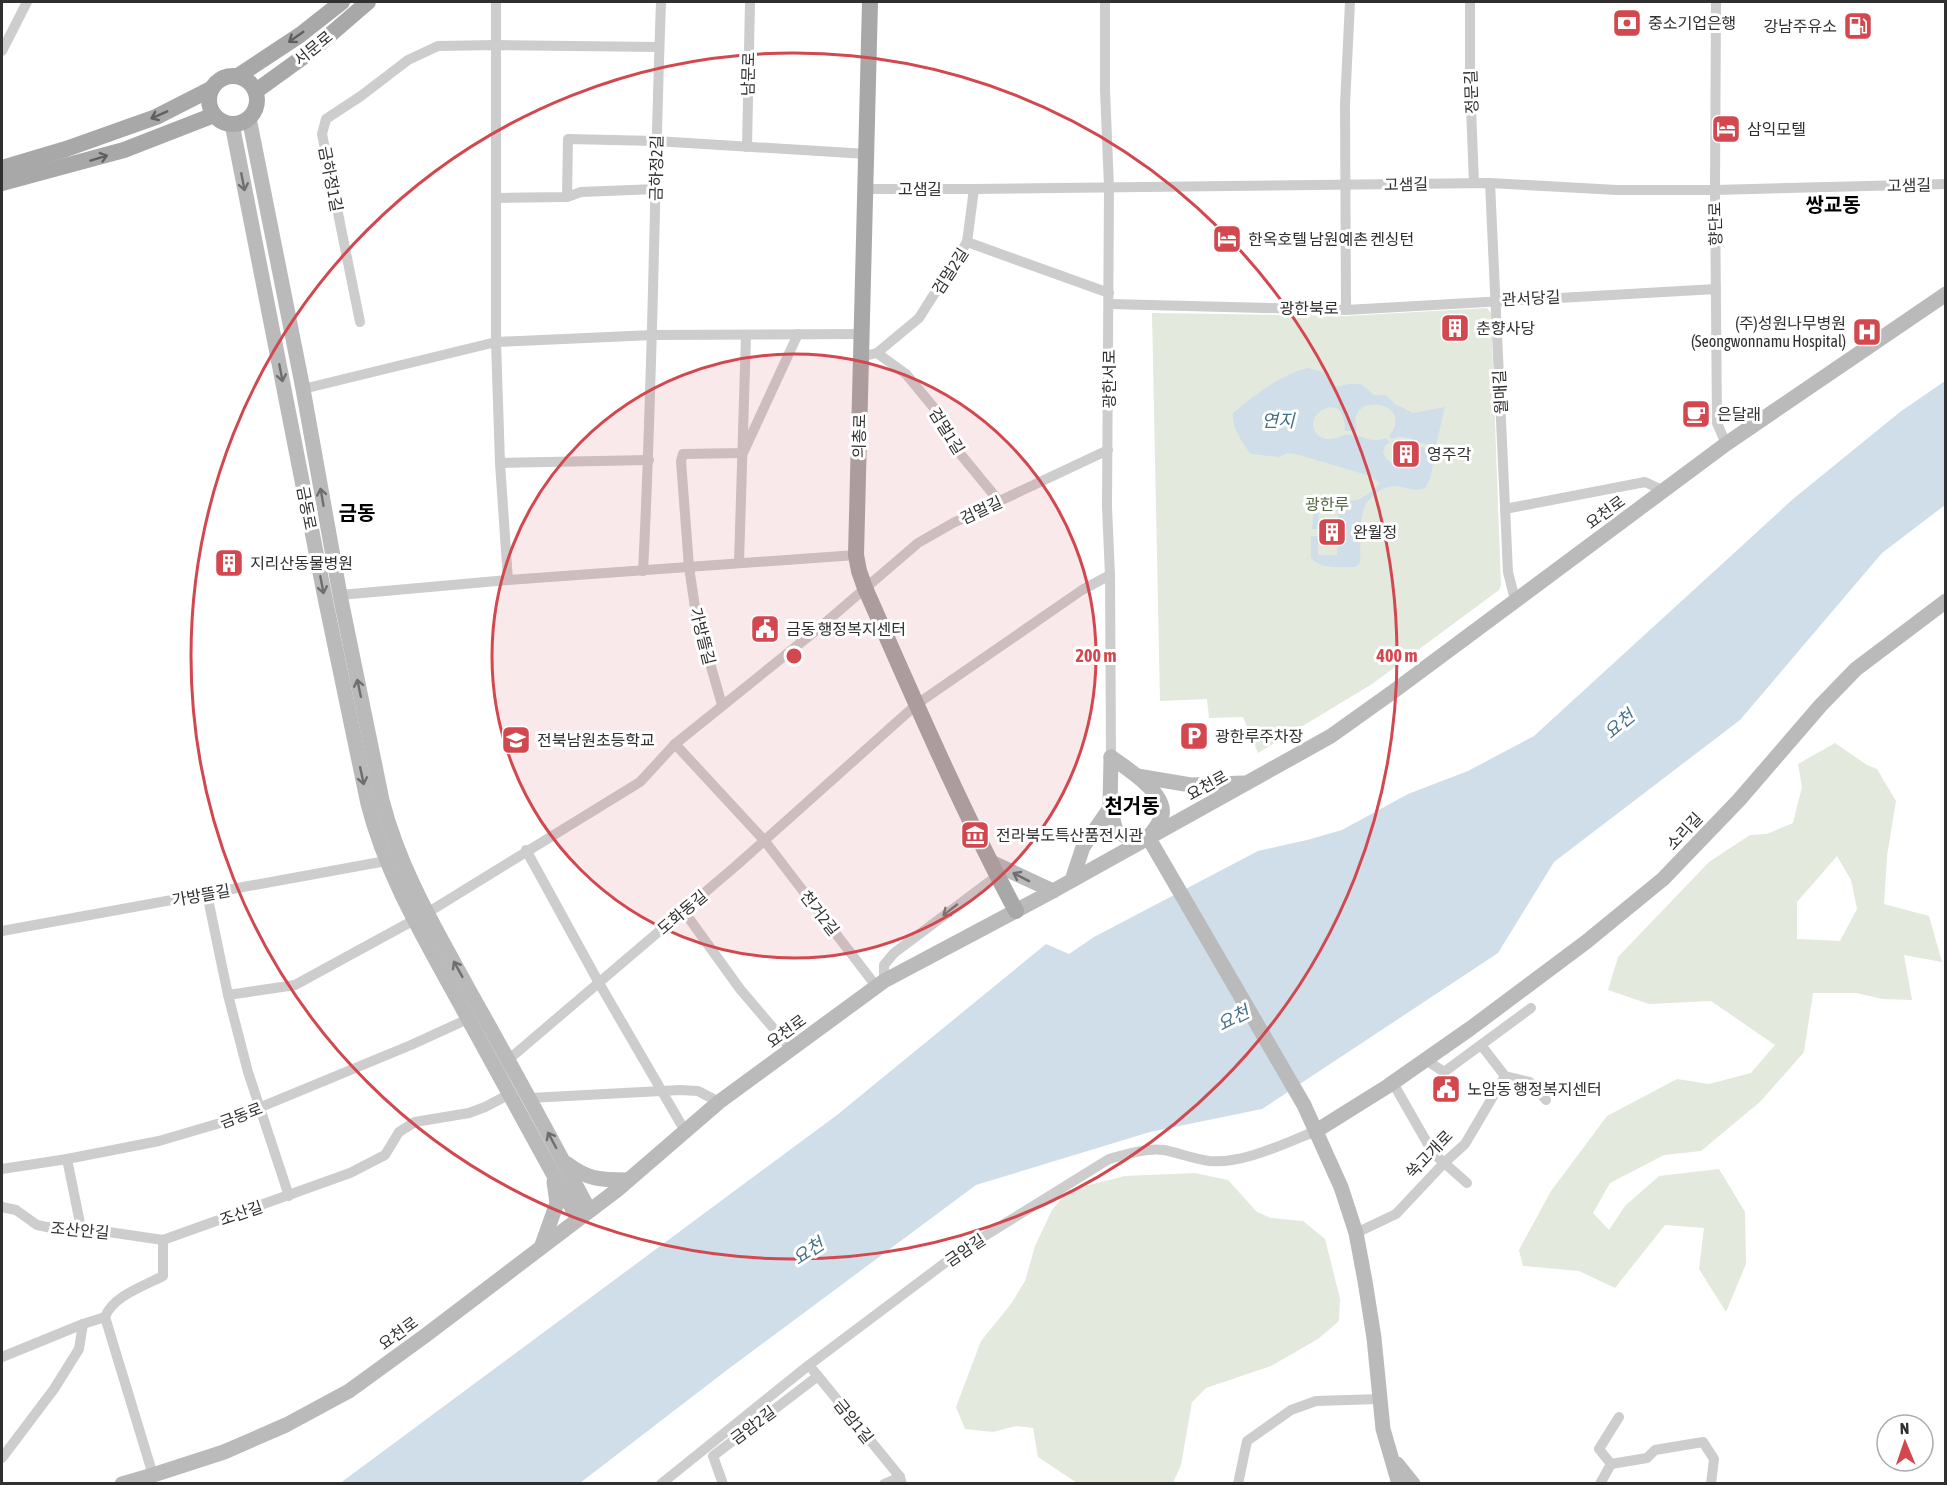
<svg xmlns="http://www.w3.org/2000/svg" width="1947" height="1485" font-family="'Asap Condensed','Noto Sans KR',sans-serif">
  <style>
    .green { fill: #e3e9dd; fill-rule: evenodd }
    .water { fill: #cfdee9 }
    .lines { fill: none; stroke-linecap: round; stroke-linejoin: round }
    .street { stroke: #cdcdcd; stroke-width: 10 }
    .secondary { stroke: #bababa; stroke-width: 15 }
    .primary { stroke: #a8a8a8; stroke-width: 16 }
    .oneway { stroke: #606060 }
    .oneway2 { stroke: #6e6e6e }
    .oneway3 { stroke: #777 }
    .ring { fill: none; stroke: #d3474f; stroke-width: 3 }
    .labels { text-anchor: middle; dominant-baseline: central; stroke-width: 6; stroke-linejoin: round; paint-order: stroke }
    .poi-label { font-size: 16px; fill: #303030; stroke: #fff; text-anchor: start }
    .street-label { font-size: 16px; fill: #303030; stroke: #fff }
    .park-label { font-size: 16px; fill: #536842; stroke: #fff }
    .water-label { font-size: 18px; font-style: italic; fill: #466f8a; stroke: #fff }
    .quarter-label { font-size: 20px; font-weight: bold; fill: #000; stroke: #fff }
    .centre { fill: #d3474f; stroke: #fff; stroke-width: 3 }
    .ring-label { font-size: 18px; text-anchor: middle; font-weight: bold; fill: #d3474f; stroke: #fff; stroke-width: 6; stroke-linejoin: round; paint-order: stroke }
  </style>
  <rect width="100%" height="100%" fill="#fff"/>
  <g class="green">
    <polygon points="1487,308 1491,313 1501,585 1499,590 1372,684 1258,753 1243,717 1209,718 1207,699 1160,701 1152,313 1346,316"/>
    <path d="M1835,743L1867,765L1877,769L1896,801L1887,856L1884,904L1929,916L1942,962L1904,955L1912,1000L1883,999L1856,993H1813L1804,1052L1761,1101L1701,1151L1664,1155L1610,1183L1593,1213L1609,1230L1625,1206L1659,1176L1719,1169L1745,1212L1746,1264L1726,1312L1699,1269L1704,1228L1665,1225L1615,1288L1579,1271L1523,1266L1519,1250L1551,1191L1607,1116L1677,1079L1709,1084L1751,1073L1775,1045L1711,1001L1649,1004L1608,990L1618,957L1709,862L1750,835L1767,834L1793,823L1802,787L1798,764ZM1837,856L1851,880L1857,909L1840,941L1797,939V902Z"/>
    <polygon points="1195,1173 1228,1180 1257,1212 1271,1218 1303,1221 1325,1239 1340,1299 1339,1321 1318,1339 1271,1366 1206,1388 1192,1402 1181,1465 1173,1483 1077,1483 1038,1457 1033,1428 1016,1426 993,1432 965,1429 956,1407 981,1341 1011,1304 1025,1281 1035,1246 1052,1210 1069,1190 1125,1176"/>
  </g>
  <g class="water">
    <path d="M1308,368L1322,372L1337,387L1348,384H1361L1374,395H1386L1395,404L1413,413L1445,407L1436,445C1431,444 1425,445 1421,443C1410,440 1403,433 1392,439L1389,436C1412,408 1369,395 1358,412C1354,418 1356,425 1357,431H1345C1346,386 1298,415 1318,435C1322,439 1326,440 1331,439C1336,439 1340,436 1345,435C1362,432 1367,445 1386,438L1390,442L1385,446L1383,453C1388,463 1399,470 1411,468L1415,463L1419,447L1435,449C1433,460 1433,475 1427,485C1421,495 1402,485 1392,486C1380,488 1365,500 1363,512C1359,528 1361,547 1360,563L1356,567C1341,567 1322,570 1311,558V536H1318V555H1337L1338,538H1341V526L1338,525V511L1319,510L1318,529H1312L1314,506C1327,495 1342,504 1356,500C1365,498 1374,489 1380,483L1370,476L1296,454L1287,453L1280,457L1251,454C1243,444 1231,426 1233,413C1255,395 1279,375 1308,368Z"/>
    <polygon points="1945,381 1945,505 1882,553 1740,720 1554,862 1498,953 1262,1109 1150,1132 976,1185 727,1370 580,1483 339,1484 837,1115 1046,944 1069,954 1094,937 1258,851 1307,840 1342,830 1408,794 1468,771 1534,736 1793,499 1900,412"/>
  </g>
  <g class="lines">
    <g class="street">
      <polyline points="496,2 496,342 500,463 508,580"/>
      <polyline points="1105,2 1105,90 1109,187 1107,507 1110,575 1111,757"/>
      <polyline points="1470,2 1470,83 1474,183"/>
      <polyline points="1716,2 1715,190 1717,423 1726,444"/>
      <polyline points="2,51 27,2"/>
      <polyline points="747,147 750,2"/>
      <polyline points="1490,183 1508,572 1515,600"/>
      <polyline points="866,189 974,189 1490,183 1617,190 1715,190 1946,184"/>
      <polyline points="567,197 568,139 656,141 867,154"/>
      <polyline points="497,198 567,197 581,192 656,189"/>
      <polyline points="967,242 1109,293"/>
      <polyline points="1109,304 1346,310 1345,104 1350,2"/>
      <polyline points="1346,310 1716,289"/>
      <polyline points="360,322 322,134 326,119 361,96 408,60 438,46 496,45 659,47"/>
      <polyline points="877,353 919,318 967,242 974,189"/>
      <polyline points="860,357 877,353 906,374 944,420 957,450 999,501"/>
      <polyline points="303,389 496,342 653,335 861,334"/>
      <polyline points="500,463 649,460"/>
      <polyline points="1505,509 1645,482 1664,491"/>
      <polyline points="739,563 746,335"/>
      <path d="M643,571C653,381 654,191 661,2"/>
      <polyline points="340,595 508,580 856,555"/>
      <polyline points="722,705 696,614 689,567 681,461 683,454 743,453 798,334"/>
      <polyline points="675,744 764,840 876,986"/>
      <polyline points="526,850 599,983 685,1131"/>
      <polyline points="207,894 228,995 248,1072 289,1196"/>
      <polyline points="683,910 740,989 791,1049"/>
      <polyline points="2,931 386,861 393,858"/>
      <polyline points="884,981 884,965 894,953 997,876"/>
      <polyline points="228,995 295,985 427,913 640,782 675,744 819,628 918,543 953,523 1108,450"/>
      <polyline points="1481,1045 1505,1076 1530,1082 1546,1100"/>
      <polyline points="508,1060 737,865 917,704 1082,590 1110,575"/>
      <polyline points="1426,1060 1444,1072 1531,1008"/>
      <polyline points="1393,1083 1433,1153 1467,1183"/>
      <polyline points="530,1098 680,1090 698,1091 719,1102"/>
      <polyline points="67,1159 81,1228"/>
      <polyline points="2,1169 67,1159 159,1141 227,1121 411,1045 468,1019"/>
      <polyline points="2,1207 16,1210 37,1225 72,1232 81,1228 163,1240 350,1173 385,1155 399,1132 415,1122 469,1113 485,1107 510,1094"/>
      <polyline points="1356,1233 1396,1214 1444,1163 1465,1144 1505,1076"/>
      <polyline points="105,1317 153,1475 150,1480"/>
      <path d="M2,1357L83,1324L105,1317C113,1296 144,1286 163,1276V1240"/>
      <polyline points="813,1370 900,1477 902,1484"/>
      <polyline points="2,1458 54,1389 79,1349 83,1324"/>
      <polyline points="1611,1464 1647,1458 1655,1450 1703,1442 1714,1459 1711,1484"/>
      <path d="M661,1484L809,1365L962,1250L1109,1159C1127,1154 1145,1148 1164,1150C1179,1153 1194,1159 1209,1161C1244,1164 1285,1143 1316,1131"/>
      <polyline points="723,1484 713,1456 818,1376"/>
      <polyline points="884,1484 900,1477"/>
      <polyline points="1238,1484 1247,1441 1291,1410 1316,1401 1379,1399"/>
      <polyline points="1600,1484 1611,1464 1599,1449 1619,1417"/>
    </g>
    <g class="secondary">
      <path d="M249,118L303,389L340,595L382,800C400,870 435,928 469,990C510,1063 550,1136 589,1210"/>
      <path d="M232,124L325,598L368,804C386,875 424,938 459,1002C499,1075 538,1147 578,1219"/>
      <polyline points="1111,757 1110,808 1116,831 1127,837 1145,838"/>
      <path d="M1111,757C1126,768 1167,793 1162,815C1160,822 1155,829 1150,835"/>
      <polyline points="1137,776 1191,785 1243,783"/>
      <polyline points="1148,837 1304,1105 1341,1187 1356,1233 1365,1281 1374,1338 1383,1429 1399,1484"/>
      <polyline points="991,862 1053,891"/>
      <polyline points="1072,880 1083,847 1110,808"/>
      <polyline points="1316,1131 1388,1086 1471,1028 1586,942 1663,879 1739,800 1821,705 1856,669 1946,601"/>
      <path d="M566,1163C588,1180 601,1180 628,1180"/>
      <polyline points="542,1245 557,1203 554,1182"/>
      <polyline points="1397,1464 1413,1484"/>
      <polyline points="122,1484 153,1475 224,1452 286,1425 349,1391 426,1335 617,1190 719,1102 884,981 1053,891 1331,736 1394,691 1726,444 1946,294"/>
    </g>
    <g class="primary">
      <path d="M870,2L856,555L859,571L865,588C913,696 960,807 1016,911"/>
      <circle cx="233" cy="100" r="24"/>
      <polyline points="238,76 300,35 342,2"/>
      <polyline points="256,91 310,52 368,2"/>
      <polyline points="2,168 66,149 156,117 211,89"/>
      <polyline points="2,183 124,150 214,115"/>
    </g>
  </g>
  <defs><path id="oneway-shaft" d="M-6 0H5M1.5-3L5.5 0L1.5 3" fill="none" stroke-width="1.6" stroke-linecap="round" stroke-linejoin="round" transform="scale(1.5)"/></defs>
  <g class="oneway">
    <use href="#oneway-shaft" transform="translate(296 37) rotate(145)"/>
    <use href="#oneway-shaft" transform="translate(159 115) rotate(156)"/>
    <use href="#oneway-shaft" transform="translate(99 158) rotate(-17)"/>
  </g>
  <g class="oneway2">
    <use href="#oneway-shaft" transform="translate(243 182) rotate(79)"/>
    <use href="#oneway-shaft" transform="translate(281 373) rotate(79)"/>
    <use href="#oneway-shaft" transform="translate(322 497) rotate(-100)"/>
    <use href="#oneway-shaft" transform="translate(322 585) rotate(79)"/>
    <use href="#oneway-shaft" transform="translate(359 688) rotate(-102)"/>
    <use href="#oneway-shaft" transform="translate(362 776) rotate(78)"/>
    <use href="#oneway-shaft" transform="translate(1021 877) rotate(-153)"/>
    <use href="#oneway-shaft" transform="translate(458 969) rotate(-119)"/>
    <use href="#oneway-shaft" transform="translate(552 1140) rotate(-118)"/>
  </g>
  <use class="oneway3" href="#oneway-shaft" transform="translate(950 910) rotate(142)"/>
  <circle cx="794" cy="656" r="302" fill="#d3474f" fill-opacity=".12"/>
  <g class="ring">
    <circle cx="794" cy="656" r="302"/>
    <circle cx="794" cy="656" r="603"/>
  </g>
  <defs>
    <g id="bank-square" transform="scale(1.5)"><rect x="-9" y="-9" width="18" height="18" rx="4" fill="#d3474f" stroke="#fff"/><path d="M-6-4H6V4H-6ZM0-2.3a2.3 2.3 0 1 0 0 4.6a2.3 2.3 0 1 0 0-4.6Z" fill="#fff"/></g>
    <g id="fuel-square" transform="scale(1.5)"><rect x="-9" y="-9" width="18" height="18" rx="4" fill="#d3474f" stroke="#fff"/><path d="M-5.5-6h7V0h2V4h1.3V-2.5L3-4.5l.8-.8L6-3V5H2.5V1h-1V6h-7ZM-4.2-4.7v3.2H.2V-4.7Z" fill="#fff"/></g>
    <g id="hotel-square" transform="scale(1.5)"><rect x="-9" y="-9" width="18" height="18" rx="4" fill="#d3474f" stroke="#fff"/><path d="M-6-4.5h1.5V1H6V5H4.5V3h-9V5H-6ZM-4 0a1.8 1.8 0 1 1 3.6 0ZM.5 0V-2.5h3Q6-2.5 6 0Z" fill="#fff"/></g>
    <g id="building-square" transform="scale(1.5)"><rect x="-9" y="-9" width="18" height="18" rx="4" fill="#d3474f" stroke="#fff"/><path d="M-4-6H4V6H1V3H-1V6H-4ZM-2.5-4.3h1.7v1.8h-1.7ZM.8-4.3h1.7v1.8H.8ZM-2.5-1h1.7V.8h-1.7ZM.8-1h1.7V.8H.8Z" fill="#fff"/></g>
    <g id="hospital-square" transform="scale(1.5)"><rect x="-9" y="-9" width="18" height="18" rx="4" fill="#d3474f" stroke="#fff"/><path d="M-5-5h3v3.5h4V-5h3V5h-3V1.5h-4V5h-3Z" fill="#fff"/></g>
    <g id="cafe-square" transform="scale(1.5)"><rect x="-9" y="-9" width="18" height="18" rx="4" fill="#d3474f" stroke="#fff"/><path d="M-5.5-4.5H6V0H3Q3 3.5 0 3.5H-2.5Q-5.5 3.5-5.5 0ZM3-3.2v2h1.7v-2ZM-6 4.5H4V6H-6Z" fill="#fff"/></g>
    <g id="civic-square" transform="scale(1.5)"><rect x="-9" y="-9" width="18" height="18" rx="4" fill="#d3474f" stroke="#fff"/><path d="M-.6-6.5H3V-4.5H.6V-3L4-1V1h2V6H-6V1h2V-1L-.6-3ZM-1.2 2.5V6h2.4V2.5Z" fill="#fff"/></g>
    <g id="parking-square" transform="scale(1.5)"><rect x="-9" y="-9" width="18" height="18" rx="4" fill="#d3474f" stroke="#fff"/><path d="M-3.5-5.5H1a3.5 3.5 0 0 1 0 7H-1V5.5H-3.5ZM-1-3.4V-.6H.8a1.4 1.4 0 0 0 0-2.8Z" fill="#fff"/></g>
    <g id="school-square" transform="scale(1.5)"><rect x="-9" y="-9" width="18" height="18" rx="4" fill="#d3474f" stroke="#fff"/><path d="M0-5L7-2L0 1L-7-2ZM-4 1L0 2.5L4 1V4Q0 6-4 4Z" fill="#fff"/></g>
    <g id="museum-square" transform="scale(1.5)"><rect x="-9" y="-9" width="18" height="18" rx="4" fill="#d3474f" stroke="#fff"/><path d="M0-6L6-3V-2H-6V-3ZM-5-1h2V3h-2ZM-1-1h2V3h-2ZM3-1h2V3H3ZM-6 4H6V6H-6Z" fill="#fff"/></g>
  </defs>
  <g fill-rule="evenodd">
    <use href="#bank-square" x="1627" y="23"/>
    <use href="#fuel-square" x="1858" y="26"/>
    <use href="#hotel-square" x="1726" y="129"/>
    <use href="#hotel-square" x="1227" y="239"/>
    <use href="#building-square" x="1455" y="328"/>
    <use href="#hospital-square" x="1867" y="332"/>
    <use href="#cafe-square" x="1696" y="414"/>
    <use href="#building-square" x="1406" y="454"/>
    <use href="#building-square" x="1332" y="532"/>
    <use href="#building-square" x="229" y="563"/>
    <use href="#civic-square" x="765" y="629"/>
    <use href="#parking-square" x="1194" y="736"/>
    <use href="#school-square" x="516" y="740"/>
    <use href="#museum-square" x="975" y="835"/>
    <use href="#civic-square" x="1446" y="1089"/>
  </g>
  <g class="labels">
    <g class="poi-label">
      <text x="1648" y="23">중소기업은행</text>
      <text x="1837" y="26" text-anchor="end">강남주유소</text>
      <text x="1747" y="129">삼익모텔</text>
      <text x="1248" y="239">한옥호텔 남원예촌 켄싱턴</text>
      <text x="1846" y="323" text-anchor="end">(주)성원나무병원<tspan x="1846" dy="18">(Seongwonnamu Hospital)</tspan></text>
      <text x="1476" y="328">춘향사당</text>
      <text x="1717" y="414">은달래</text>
      <text x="1427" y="454">영주각</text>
      <text x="1353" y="532">완월정</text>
      <text x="250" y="563">지리산동물병원</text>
      <text x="786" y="629">금동 행정복지센터</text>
      <text x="1215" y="736">광한루주차장</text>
      <text x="537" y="740">전북남원초등학교</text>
      <text x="996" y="835">전라북도특산품전시관</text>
      <text x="1467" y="1089">노암동 행정복지센터</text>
    </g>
    <g class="street-label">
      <text transform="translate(313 48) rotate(-39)">서문로</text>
      <text transform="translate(748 74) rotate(-89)">남문로</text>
      <text transform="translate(1471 92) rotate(-92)">정문길</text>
      <text transform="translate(656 168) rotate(-89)">금하정2길</text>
      <text transform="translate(331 179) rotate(79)">금하정1길</text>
      <text transform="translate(1406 184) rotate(-1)">고샘길</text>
      <text transform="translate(1909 185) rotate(-1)">고샘길</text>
      <text x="920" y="189">고샘길</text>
      <text transform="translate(1715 224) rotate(-91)">향단로</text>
      <text transform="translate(950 271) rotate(-57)">검멀2길</text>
      <text transform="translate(1531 298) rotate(-3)">관서당길</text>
      <text x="1309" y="308">광한북로</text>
      <text transform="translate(1109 379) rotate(-90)">광한서로</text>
      <text transform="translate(1500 392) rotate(-93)">월매길</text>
      <text transform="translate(947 431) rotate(58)">검멀1길</text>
      <text transform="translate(859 436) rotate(-89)">의총로</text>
      <text transform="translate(307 508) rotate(79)">금동로</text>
      <text transform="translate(981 510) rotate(-25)">검멀길</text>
      <text transform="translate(1605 512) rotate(-36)">요천로</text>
      <text transform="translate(703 636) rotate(76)">가방뜰길</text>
      <text transform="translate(1207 785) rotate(-29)">요천로</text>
      <text transform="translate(1684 831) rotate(-47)">소리길</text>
      <text transform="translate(201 895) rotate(-10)">가방뜰길</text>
      <text transform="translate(682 912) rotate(-40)">도화동길</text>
      <text transform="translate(820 913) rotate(52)">천거2길</text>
      <text transform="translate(786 1031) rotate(-36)">요천로</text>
      <text transform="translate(241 1115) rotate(-21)">금동로</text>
      <text transform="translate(1429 1154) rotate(-46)">쑥고개로</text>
      <text transform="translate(241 1213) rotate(-19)">조산길</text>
      <text transform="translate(80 1230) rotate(5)">조산안길</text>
      <text transform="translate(965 1250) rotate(-34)">금암길</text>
      <text transform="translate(398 1333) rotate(-36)">요천로</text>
      <text transform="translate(854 1421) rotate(51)">금암1길</text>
      <text transform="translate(753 1425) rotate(-37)">금암2길</text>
    </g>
    <g class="park-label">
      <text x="1327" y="504">광한루</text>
    </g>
    <g class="water-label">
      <text x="1278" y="420">연지</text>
      <text transform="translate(1619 724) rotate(-40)">요천</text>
      <text transform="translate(1233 1018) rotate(-27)">요천</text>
      <text transform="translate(808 1251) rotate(-33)">요천</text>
    </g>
    <g class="quarter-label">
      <text x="1833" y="204">쌍교동</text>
      <text x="357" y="512">금동</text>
      <text x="1132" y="805">천거동</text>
    </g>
  </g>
  <circle cx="794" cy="656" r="9" class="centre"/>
  <g class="ring-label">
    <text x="1096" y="662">200 m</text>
    <text x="1397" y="662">400 m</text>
  </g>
  <rect width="1947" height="1485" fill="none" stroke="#303030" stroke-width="6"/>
  <g transform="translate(1905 1443) rotate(358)"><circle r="28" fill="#ffffff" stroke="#acacac" stroke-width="1.5"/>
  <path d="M0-4.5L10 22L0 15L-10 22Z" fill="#d3474f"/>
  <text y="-9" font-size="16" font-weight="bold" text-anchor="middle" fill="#303030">N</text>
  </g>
</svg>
